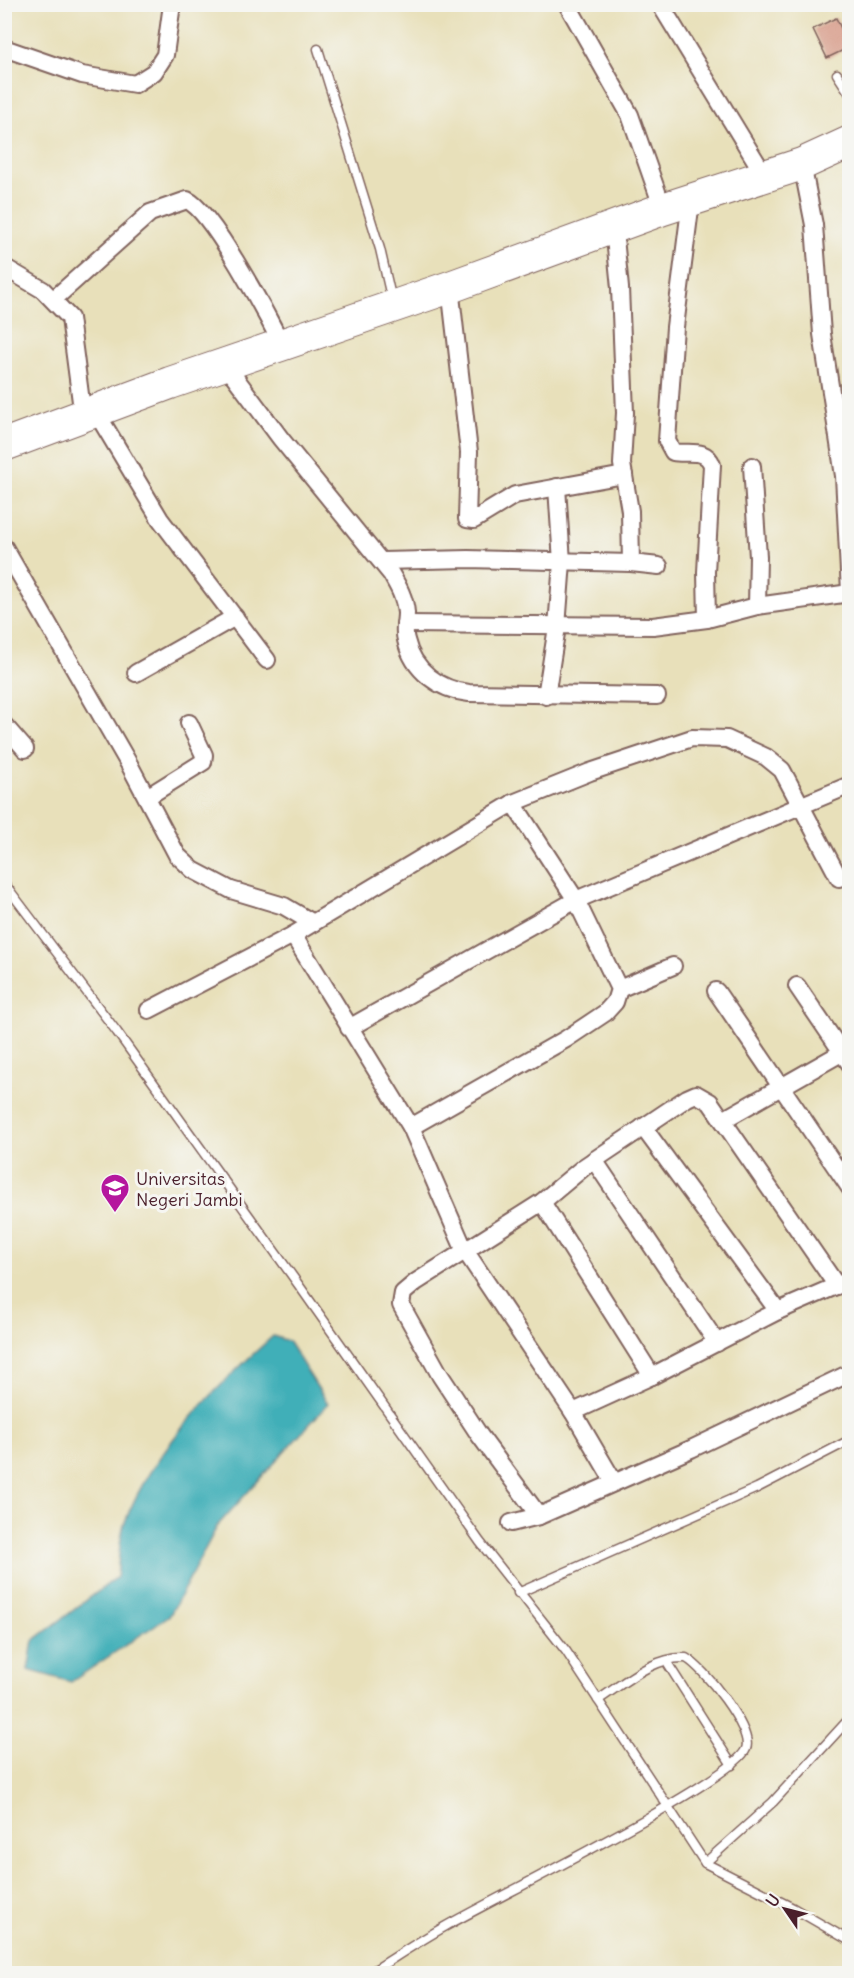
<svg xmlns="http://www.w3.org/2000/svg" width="854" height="1978" font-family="Delius,sans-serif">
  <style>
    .water { fill: #3fafb8; stroke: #446772; stroke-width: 1.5 }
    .building { fill: #d59784 }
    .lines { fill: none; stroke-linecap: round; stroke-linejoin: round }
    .lane-casing { stroke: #81635d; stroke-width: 11 }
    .street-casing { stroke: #81635d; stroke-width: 20 }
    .highway-casing { stroke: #81635d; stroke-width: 34 }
    .lane { stroke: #fff; stroke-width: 8 }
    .street { stroke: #fff; stroke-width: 16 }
    .highway { stroke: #fff; stroke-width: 32 }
    .labels { text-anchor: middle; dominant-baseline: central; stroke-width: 6; stroke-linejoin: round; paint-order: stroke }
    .poi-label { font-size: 18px; fill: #4a1f2b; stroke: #f6f6f2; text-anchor: start }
  </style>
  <rect width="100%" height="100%" fill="#f6f6f2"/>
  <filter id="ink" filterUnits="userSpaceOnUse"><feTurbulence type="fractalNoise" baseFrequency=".0167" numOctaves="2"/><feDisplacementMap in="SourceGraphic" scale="12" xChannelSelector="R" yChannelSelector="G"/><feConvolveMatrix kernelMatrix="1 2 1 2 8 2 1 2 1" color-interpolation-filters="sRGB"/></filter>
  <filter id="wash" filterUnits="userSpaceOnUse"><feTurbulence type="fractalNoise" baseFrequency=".008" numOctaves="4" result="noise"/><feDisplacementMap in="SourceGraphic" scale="24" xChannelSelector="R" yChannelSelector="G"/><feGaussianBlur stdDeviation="1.35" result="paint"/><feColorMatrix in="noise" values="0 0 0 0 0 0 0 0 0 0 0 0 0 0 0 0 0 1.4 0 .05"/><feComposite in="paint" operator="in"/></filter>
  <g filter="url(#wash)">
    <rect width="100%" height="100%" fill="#e8e0ba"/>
    <path class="water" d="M273,1336L288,1341L328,1404L218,1525L170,1615L71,1682L28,1670L33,1641L117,1577C119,1560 119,1539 125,1522C152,1450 217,1386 273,1336Z"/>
    <g id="blocks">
      <polygon class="building" points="836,18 850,47 827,58 813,29"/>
    </g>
  </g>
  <g filter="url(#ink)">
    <use href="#blocks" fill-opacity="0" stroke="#81635d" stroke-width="1.5"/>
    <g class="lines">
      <g class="lane-casing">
        <g id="lane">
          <polyline points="318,49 380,249 392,301"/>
          <polyline points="837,74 850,94"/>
          <polyline points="4,883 117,1032 298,1284 480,1542 566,1651 705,1863 793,1908 850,1941"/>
          <polyline points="518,1593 757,1488 850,1440"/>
          <polyline points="666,1661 732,1765"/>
          <polyline points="705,1863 773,1802 850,1718"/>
          <path d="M368,1974C394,1958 419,1941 446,1926C491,1900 733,1781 746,1749C754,1730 703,1667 686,1658C654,1656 624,1683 598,1700"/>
        </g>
      </g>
      <g class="street-casing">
        <g id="street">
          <polyline points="567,4 630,115 663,209"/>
          <polyline points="660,4 765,176"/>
          <polyline points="4,48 82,75 135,84 154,72 165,55 172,4"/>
          <polyline points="802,164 814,225 822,334 844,476 850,591"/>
          <path d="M691,201L675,327L667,441L673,452C687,455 706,447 712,465L706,572L707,619"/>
          <polyline points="614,228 620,288 625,413 622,464 630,511 631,563"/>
          <polyline points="4,267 43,290 70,318 83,417"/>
          <polyline points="450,287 469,452 467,519 474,520 515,495 624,475"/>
          <path d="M54,299L150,213L187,200C212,211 268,317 282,345"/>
          <path d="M225,364L281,439L391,574C398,586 405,598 406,613C406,622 403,631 406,640C413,671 440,690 469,693L657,696"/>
          <polyline points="96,412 160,519 267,660"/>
          <polyline points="752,466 758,557 757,606"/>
          <polyline points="4,547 129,764 177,855 193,870 231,890 284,906 313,923"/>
          <polyline points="382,561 468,559 631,563 659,566"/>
          <polyline points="405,624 653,626 707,619 757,606 850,593"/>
          <polyline points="136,673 235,617"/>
          <polyline points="546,696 557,627 562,562 557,487"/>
          <polyline points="4,725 25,749"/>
          <polyline points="147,797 203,762 204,755 189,723"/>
          <polyline points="293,935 411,1127 464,1249 573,1412 614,1482"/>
          <polyline points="797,986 850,1064"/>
          <polyline points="619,989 673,966"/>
          <polyline points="716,991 850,1188"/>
          <polyline points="149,1010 293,935 513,803 590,772 692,738 727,739 766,757 782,770 839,878"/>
          <polyline points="349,1028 576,900 513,803"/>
          <polyline points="723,1120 850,1048"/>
          <polyline points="411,1127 566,1039 605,1013 615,1002 619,989 576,900 850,785"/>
          <polyline points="643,1127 778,1311"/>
          <polyline points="594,1160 717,1343"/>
          <polyline points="542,1202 652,1376"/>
          <polyline points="573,1412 652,1376 778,1311 850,1280"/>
          <polyline points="539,1516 480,1436 440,1375 401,1305 403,1293 416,1282 542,1202 584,1167 687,1098 696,1094 710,1102 837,1286"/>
          <polyline points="511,1523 539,1516 691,1449 850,1373"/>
        </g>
      </g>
      <g class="highway-casing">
        <polyline id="highway" points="4,445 170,383 450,287 663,209 802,164 850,142"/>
      </g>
      <use href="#lane" class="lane"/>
      <use href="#street" class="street"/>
      <use href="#highway" class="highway"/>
    </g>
  </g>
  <defs>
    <g id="university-pin" transform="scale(1.5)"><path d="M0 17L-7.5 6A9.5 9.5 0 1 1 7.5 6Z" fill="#b5179e" stroke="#f6f6f2"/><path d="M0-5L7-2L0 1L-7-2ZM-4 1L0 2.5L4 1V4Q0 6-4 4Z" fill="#fff"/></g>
  </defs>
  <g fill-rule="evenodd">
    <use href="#university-pin" x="115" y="1188"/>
  </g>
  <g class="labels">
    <g class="poi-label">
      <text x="136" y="1178">Universitas<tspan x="136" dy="21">Negeri Jambi</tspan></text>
    </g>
  </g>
  <rect width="854" height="1978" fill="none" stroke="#f6f6f2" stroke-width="24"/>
  <g transform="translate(785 1909) rotate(305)" stroke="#f6f6f2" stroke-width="4.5" paint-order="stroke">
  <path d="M0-4.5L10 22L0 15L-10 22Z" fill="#4a1f2b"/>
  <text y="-9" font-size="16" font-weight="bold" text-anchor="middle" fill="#4a1f2b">U</text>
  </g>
</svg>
